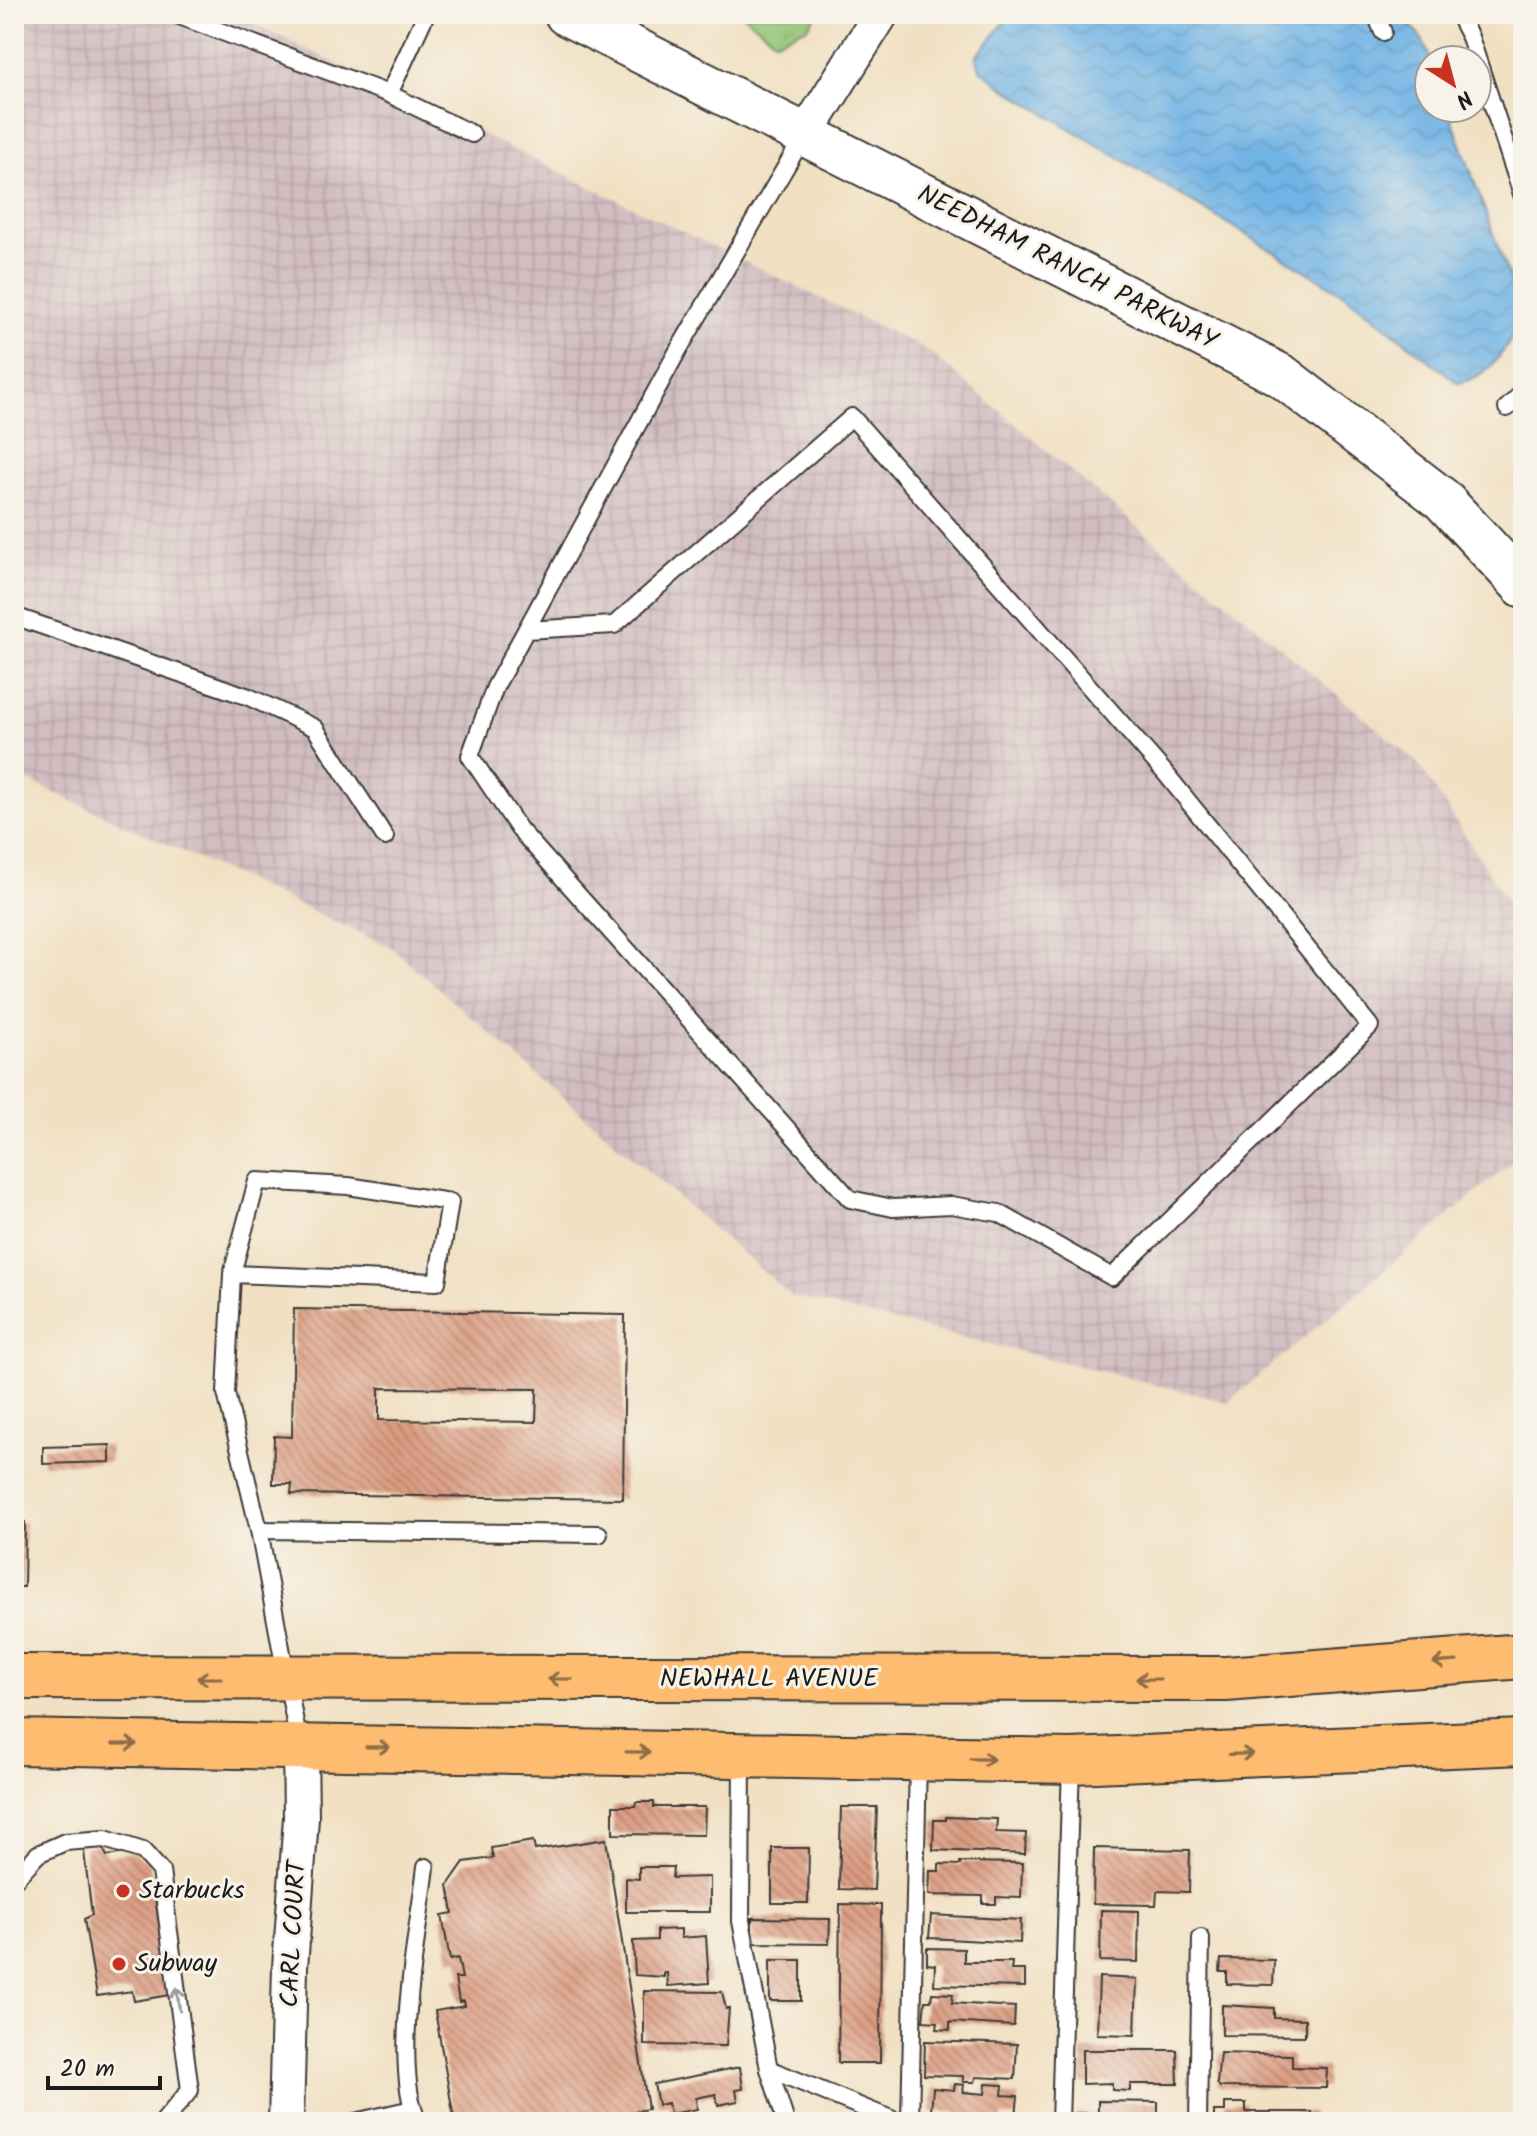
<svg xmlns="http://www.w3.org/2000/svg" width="1537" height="2136" font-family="Kalam,sans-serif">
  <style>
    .industrial { fill: url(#industrial-grid) }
    .park { fill: url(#park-crowns); stroke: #587049; stroke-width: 2 }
    .water { fill: url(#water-waves); stroke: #466880; stroke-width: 2 }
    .building { fill: url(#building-back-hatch); fill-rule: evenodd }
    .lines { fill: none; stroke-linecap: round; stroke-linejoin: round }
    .service-casing { stroke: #3c3935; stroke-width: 20 }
    .minor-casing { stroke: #3c3935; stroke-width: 38 }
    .tertiary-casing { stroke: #3c3935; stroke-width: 46 }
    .primary-casing { stroke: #3c3935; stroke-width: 48 }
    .service { stroke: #fff; stroke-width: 16 }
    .minor { stroke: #fff; stroke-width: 34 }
    .tertiary { stroke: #fff; stroke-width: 42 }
    .primary { stroke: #fdbc70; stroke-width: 44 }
    .oneway { stroke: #8c6c46 }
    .oneway2 { stroke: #999 }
    .poi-dot { fill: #c8321e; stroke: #f7f3e8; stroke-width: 3 }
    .labels { text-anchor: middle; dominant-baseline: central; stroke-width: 6; stroke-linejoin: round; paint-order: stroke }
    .street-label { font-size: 26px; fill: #1c1c1c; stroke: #f7f3e8 }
    .poi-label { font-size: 26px; fill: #1c1c1c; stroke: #f7f3e8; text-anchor: start }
  </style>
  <defs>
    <pattern id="industrial-grid" width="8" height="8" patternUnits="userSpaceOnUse" patternTransform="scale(2)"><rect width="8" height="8" fill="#d2bec1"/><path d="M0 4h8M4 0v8" fill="none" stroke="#b4a3a5"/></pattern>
    <pattern id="park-crowns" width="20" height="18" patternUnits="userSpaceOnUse" patternTransform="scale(2)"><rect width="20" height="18" fill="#93c576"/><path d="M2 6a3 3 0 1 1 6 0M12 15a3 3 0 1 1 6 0" fill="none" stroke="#7ea966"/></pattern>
    <pattern id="water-waves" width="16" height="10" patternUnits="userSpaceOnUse" patternTransform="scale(2)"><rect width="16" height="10" fill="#70b3e5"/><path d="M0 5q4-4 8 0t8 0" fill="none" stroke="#6099c4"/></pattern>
    <pattern id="building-back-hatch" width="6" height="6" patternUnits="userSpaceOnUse" patternTransform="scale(2)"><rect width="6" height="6" fill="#db9b81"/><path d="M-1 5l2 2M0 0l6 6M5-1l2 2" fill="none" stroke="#b17e69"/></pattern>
  </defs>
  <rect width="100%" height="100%" fill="#f7f3e8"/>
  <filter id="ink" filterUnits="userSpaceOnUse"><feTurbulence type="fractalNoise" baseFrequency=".0125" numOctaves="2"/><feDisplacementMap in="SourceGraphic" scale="16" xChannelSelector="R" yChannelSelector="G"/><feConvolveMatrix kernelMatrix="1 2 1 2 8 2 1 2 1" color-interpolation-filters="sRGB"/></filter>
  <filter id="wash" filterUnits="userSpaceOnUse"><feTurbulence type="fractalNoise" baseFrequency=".006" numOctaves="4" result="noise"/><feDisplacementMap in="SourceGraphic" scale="32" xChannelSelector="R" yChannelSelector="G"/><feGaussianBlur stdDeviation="1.8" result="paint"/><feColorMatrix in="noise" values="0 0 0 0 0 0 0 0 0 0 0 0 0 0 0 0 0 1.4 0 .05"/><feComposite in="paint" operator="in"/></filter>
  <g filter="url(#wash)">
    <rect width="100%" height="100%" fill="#f1e0c2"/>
    <polygon class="industrial" points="14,14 234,14 927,350 1418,763 1523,926 1523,1153 1228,1402 791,1296 391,947 14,774"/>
    <polygon class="park" points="742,14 817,14 808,27 776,41"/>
    <path class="water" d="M1011,14L1402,16C1439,52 1429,61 1429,108H1448L1521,311C1516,340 1490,378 1458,383L1347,296L1010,92L980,69L976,57Z"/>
    <g id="blocks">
      <g class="building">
        <path d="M294,1309L625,1315L623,1499L291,1494L292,1484H273L274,1436L292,1437ZM379,1388L537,1389L536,1422L379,1420Z"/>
        <polygon points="110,1445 110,1462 43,1464 43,1447"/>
        <polygon points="14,1522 25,1522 24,1587 14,1587"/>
        <polygon points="636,1802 654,1802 654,1807 705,1807 704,1835 613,1834 613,1806 635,1806"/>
        <polygon points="841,1807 877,1807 874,1890 839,1889"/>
        <polygon points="946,1817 997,1819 996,1832 1026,1833 1025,1854 933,1850 934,1820 946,1820"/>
        <polygon points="606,1839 648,2109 596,2118 596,2122 459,2122 454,2119 435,2011 465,2006 464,2001 459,2002 455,1978 462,1978 458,1958 450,1960 442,1915 453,1913 448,1885 464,1862 493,1858 491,1848 533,1841 535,1850"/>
        <polygon points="100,1844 107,1856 132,1852 150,1865 170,1995 134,2001 132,1991 97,1996 84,1919 92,1915 84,1852 86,1847"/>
        <polygon points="772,1848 809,1848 808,1903 772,1903"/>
        <polygon points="1094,1848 1190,1850 1189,1892 1157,1891 1156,1905 1093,1904"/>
        <polygon points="960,1862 1022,1863 1021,1898 996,1897 996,1904 983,1904 983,1896 929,1895 930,1871 939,1871 939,1864 960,1865"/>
        <polygon points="639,1867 673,1867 672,1878 710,1877 710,1912 626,1912 626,1878 639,1879"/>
        <polygon points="840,1904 881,1905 880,2063 838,2063"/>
        <polygon points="1101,1910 1139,1911 1138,1962 1100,1961"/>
        <polygon points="931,1915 1021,1920 1020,1943 929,1938"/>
        <polygon points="752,1918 830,1919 829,1944 752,1943"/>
        <polygon points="681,1929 681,1938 706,1936 709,1983 668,1986 667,1973 664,1973 664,1977 635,1975 633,1941 657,1940 657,1930"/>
        <polygon points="927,1948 964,1949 964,1962 1012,1962 1011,1970 1025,1970 1025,1987 934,1985 935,1965 927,1964"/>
        <polygon points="1221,1959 1274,1960 1273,1985 1227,1984 1227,1972 1220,1972"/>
        <rect x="770" y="1960" width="31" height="41"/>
        <polygon points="1099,1977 1137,1979 1135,2035 1097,2034"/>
        <polygon points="644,1991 722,1992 726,2009 729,2008 726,2046 644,2045"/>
        <polygon points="932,1993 953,1994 952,2003 1015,2007 1014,2026 950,2022 950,2030 937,2029 938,2022 923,2021 925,2001 931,2001"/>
        <polygon points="1222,2005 1274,2008 1274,2018 1305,2019 1305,2036 1222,2035"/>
        <polygon points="925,2041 1017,2044 1015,2079 976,2077 975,2082 963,2082 963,2076 924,2075"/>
        <polygon points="1082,2050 1177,2050 1178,2084 1130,2084 1130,2091 1112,2090 1112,2083 1082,2084"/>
        <polygon points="1220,2053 1292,2055 1292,2067 1327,2068 1326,2088 1220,2087 1217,2083"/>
        <polygon points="740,2067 743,2089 736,2090 738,2101 718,2105 716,2094 696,2098 697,2109 670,2114 668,2103 658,2105 654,2084"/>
        <polygon points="955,2084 964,2085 963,2092 985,2094 986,2084 1003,2085 1002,2095 1018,2096 1016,2117 1002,2116 1001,2122 959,2122 960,2113 931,2111 933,2088 954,2090"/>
        <polygon points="1098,2101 1158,2102 1158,2115 1171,2116 1171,2122 1076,2122 1076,2113 1098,2114"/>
        <polygon points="1225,2103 1246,2103 1246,2112 1312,2112 1312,2122 1214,2122 1214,2111 1225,2111"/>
      </g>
    </g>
  </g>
  <g filter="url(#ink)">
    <use href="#blocks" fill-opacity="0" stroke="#3c3935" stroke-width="2"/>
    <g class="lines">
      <g class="service-casing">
        <g id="service">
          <polyline points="174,14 389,94 472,134"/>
          <polyline points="1376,14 1383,32"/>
          <polyline points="1458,14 1470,37 1523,197"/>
          <polyline points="389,94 426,14"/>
          <polyline points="1507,408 1523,392"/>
          <polyline points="14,616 249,697 315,728 385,837"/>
          <polyline points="526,630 614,625 852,417 1166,774 1370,1026 1112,1277 999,1213 951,1205 893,1208 850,1199 519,829 470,756 495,687 676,354 804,136"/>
          <polyline points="232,1274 437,1282 450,1202 348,1186 257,1181 232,1274 226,1393 259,1530 299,1744"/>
          <polyline points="259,1530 599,1534"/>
          <polyline points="742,1757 741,1921 769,2069 786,2122"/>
          <polyline points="14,1880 38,1854 65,1842 105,1839 143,1851 161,1871 190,2090 163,2122"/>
          <polyline points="769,2069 898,2122"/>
          <polyline points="355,2122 412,2109"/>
          <path d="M418,2122C391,2065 418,1933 426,1867"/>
          <polyline points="910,2122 918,1760"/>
          <polyline points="1060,2122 1071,1763"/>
          <polyline points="1198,2122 1201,1938"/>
        </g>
      </g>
      <g class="minor-casing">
        <g id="minor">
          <polyline points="805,135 881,14"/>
          <polyline points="286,2122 290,1967 301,1818 300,1746"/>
        </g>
      </g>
      <g class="tertiary-casing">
        <polyline id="tertiary" points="566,14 1282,376 1442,499 1523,586"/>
      </g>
      <g class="primary-casing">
        <g id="primary">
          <polyline points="14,1677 1226,1679 1523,1656"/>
          <polyline points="14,1742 1071,1761 1523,1742"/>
        </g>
      </g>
      <use href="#service" class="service"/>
      <use href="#minor" class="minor"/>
      <use href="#tertiary" class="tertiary"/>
      <use href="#primary" class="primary"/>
    </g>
    <defs><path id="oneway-shaft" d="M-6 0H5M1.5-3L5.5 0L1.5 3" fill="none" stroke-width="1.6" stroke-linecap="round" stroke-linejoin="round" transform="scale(2)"/></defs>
    <g class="oneway">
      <use href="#oneway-shaft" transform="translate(1445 1662) rotate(176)"/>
      <use href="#oneway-shaft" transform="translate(209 1678) rotate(-180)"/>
      <use href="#oneway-shaft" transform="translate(560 1679) rotate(180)"/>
      <use href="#oneway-shaft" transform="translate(1148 1679) rotate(180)"/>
      <use href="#oneway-shaft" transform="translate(125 1744) rotate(1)"/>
      <use href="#oneway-shaft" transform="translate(378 1747) rotate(1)"/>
      <use href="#oneway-shaft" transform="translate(638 1752) rotate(1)"/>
      <use href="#oneway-shaft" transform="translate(1241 1754) rotate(-2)"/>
      <use href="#oneway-shaft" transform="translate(982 1759) rotate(1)"/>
    </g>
    <use class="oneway2" href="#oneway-shaft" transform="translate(178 1999) rotate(-98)"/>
  </g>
  <g class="poi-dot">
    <circle cx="123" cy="1891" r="8"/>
    <circle cx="119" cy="1964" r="8"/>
  </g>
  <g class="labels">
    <g class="street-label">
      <text transform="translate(1067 268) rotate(27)">NEEDHAM RANCH PARKWAY</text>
      <text x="769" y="1679">NEWHALL AVENUE</text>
      <text transform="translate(294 1934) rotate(-87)">CARL COURT</text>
    </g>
    <g class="poi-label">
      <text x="139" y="1891">Starbucks</text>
      <text x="135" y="1964">Subway</text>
    </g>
  </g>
  <rect width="1537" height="2136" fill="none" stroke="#f7f3e8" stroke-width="48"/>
  <g transform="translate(1453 84) rotate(144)"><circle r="38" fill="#f7f3e8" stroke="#9f9d96" stroke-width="2"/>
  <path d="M0-6L14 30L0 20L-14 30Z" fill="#c8321e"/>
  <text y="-12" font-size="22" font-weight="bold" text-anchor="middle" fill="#1c1c1c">N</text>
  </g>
  <path d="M48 2076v12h112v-12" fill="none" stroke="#1c1c1c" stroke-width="4"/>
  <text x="60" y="2076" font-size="24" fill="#1c1c1c" stroke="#f7f3e8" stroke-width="6" paint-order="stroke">20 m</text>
</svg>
